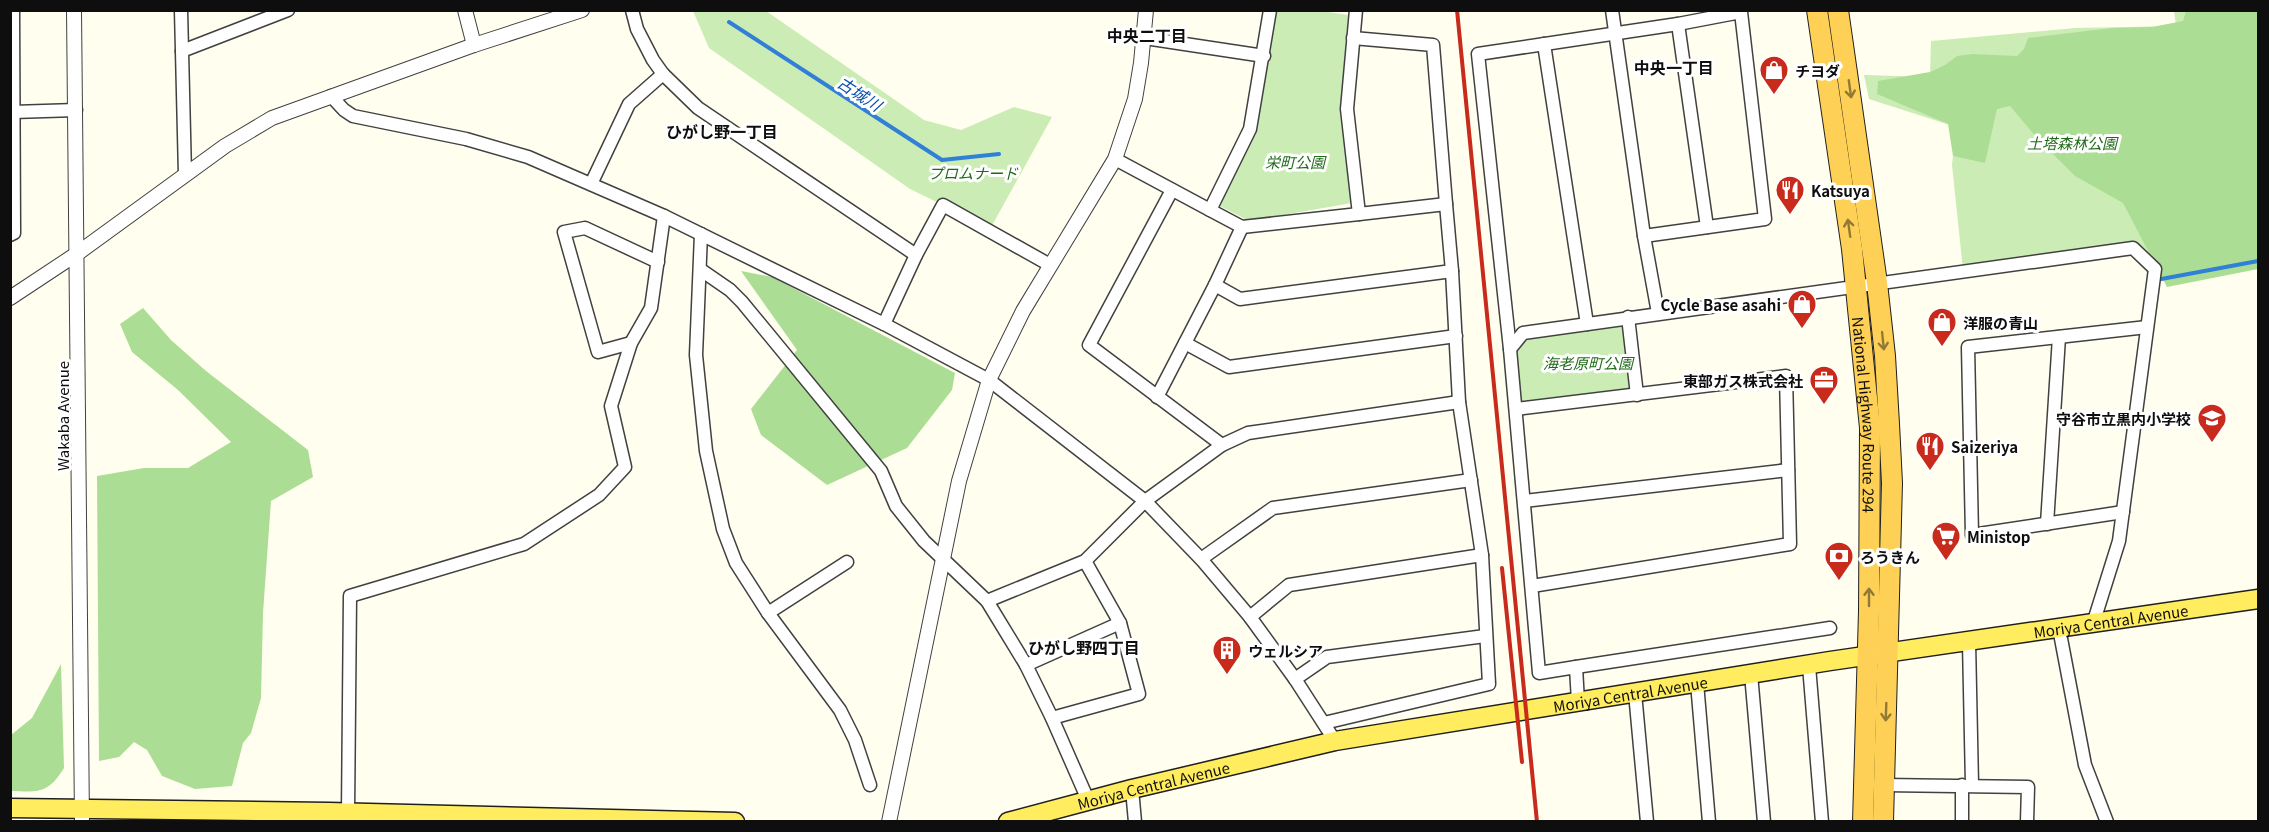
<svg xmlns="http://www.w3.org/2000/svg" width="2269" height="832" font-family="Georgia,'Noto Sans JP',serif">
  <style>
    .green { fill: #cbedb5 }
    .forest { fill: #abde94 }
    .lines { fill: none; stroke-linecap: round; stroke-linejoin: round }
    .stream { stroke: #317fd7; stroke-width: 4 }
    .minor-casing { stroke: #414141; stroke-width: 15 }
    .tertiary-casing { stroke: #414141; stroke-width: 16 }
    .primary-casing { stroke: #1f1f1f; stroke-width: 21 }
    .trunk-casing { stroke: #1f1f1f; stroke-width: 22 }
    .minor { stroke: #fff; stroke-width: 12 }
    .tertiary { stroke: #fff; stroke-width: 14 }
    .primary { stroke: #ffed5f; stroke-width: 18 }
    .trunk { stroke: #fed156; stroke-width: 20 }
    .rail { stroke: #c82a1c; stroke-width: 4 }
    .oneway { stroke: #927936 }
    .labels { text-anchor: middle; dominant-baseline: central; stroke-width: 6; stroke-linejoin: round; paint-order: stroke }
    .poi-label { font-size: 15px; font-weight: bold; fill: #0e0e0e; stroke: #fff; text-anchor: start }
    .park-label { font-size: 15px; font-style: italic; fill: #206b19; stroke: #fff }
    .street-label { font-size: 15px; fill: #0e0e0e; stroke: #fff }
    .neighbourhood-label { font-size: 16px; font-weight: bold; fill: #0e0e0e; stroke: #fff }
    .water-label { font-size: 16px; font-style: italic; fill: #0e51a9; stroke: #fff }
  </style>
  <rect width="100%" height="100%" fill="#fffeef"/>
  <g class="green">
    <polygon points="693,11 766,11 924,120 961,130 1014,107 1052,117 989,231 943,205 910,189 709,48"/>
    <polygon points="1275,11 1322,11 1348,15 1340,113 1352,203 1249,221 1216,204 1252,128"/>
    <polygon points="2174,11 2258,11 2155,269 2133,248 1963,270 1952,165 1956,127 1869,99 1864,75 1930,77 1931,41 2075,28 2176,26"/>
    <polygon points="1628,317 1637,395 1516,409 1510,349 1523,333"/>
  </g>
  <g class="forest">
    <polygon points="2186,11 2258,11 2258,269 2167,287 2123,203 2075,176 2036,137 2010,106 1997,109 1985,163 1953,156 1948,124 1877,94 1878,81 1930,72 1945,65 1957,56 1972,54 2017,56 2024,49 2028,38 2112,28 2152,27 2183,21"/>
    <polygon points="741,271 772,277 955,373 952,390 907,448 827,485 761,435 751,409 797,350"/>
    <polygon points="143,308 171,340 206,371 308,450 313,477 271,501 263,613 261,698 251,733 243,743 232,786 195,789 162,776 147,750 134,742 119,757 99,761 97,476 144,468 188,468 231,442 178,390 132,352 120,324"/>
    <path d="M61,664L64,768C48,794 38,792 11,791V735L32,718Z"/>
  </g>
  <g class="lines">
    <g class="stream">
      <polyline points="729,22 942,160 999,154"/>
      <polyline points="2156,280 2258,261"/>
    </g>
    <g class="minor-casing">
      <g id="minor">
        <polyline points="181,10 185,175"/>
        <polyline points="632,10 637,29 653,60 663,74 698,108 916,255"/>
        <polyline points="1270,10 1250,129 1210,210 1242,227 1359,214"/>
        <polyline points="1612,10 1644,236 1658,313"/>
        <polyline points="1678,24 1707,227"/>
        <polyline points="1145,38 1264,56"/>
        <polyline points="1353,38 1433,45 1446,204"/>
        <polyline points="1544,44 1587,324"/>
        <polyline points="182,51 288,10"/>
        <polyline points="331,96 344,110 353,116 466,139 528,157 664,216 884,324 989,380 1145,501 1201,559 1250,617 1295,679 1335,741"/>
        <polyline points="13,112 76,110"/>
        <polyline points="1115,159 1210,210"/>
        <polyline points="591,184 629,104 663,74"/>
        <polyline points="1172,190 1089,345 1222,445"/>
        <polyline points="701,234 696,355 706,451 723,529 736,563 768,613 840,710 855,740 870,785"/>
        <polyline points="10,235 14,233 13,10"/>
        <polyline points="701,270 730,290 742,302 881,471 896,506 924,541 987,601 1026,665 1052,718 1088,800"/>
        <polyline points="1215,285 1240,299 1452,271"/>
        <polyline points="1628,317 1637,395"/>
        <polyline points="884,324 916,255 943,205 1050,265"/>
        <polyline points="631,343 598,352 564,232 585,228 658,262"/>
        <polyline points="1185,343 1229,367 1456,336"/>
        <polyline points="1510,349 1478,54 1678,24 1741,12 1765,219 1644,236"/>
        <polyline points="1157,397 1215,285 1242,227"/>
        <polyline points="1516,409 1786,376 1790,544 1532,586"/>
        <polyline points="1524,501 1788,470"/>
        <polyline points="2123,512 1972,535 1968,347 2147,327"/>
        <polyline points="2047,524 2059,337"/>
        <polyline points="1201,559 1273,508 1471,480"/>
        <polyline points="987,601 1085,561 1145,501 1222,445 1248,433 1459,402"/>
        <polyline points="768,613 847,562"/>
        <polyline points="1250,617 1289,585 1482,555"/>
        <polyline points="2059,628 2085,765 2107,822"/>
        <polyline points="1969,642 1972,785"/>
        <polyline points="1026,665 1120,623 1085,561"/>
        <polyline points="1809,666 1822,822"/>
        <polyline points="1576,667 1830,628"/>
        <polyline points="1751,674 1764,822"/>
        <polyline points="1295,679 1327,657 1485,636"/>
        <polyline points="1697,683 1709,822"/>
        <polyline points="1635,693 1647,822"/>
        <polyline points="1578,702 1576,667 1539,673 1510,349 1523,333 2133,248 2155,269 2119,541 2093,624"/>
        <polyline points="1052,718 1139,694 1120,623"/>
        <polyline points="1324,723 1489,684 1482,555 1459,402 1452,271 1446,204 1359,214 1347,109 1356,10"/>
        <polyline points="1884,785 2028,787 2027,822"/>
        <polyline points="1132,789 1135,822"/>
        <polyline points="348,813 350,596 524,544 599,495 625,467 611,406 631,343 651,308 664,216"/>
        <polyline points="1962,822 1962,785"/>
      </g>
    </g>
    <g class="tertiary-casing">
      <g id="tertiary">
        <polyline points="74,10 82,822"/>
        <polyline points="465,10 474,45"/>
        <polyline points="10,298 78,253 225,146 272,118 474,45 582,10"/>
        <polyline points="889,822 959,481 989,380 1023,311 1115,159 1135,99 1141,63 1146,10"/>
      </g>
    </g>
    <g class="primary-casing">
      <g id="primary">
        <polyline points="10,808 329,812 735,822"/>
        <path id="s1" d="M1008,822L1132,789L1335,741L1830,661L2258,599"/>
      </g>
    </g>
    <g class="trunk-casing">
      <g id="trunk">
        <path id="s2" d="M1817,10L1852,249L1870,428L1869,611L1863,822"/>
        <polyline points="1838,10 1877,283 1885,356 1889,424 1892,483 1883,822"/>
      </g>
    </g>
    <use href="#minor" class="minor"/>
    <use href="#tertiary" class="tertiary"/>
    <use href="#primary" class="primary"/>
    <use href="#trunk" class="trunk"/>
    <g class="rail">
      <polyline points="1457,10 1537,822"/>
      <polyline points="1502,568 1522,762"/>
    </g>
  </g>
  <defs><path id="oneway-shaft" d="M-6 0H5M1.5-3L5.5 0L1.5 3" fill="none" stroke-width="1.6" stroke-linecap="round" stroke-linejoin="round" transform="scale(1.5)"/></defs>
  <g class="oneway">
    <use href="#oneway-shaft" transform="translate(1850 89) rotate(82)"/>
    <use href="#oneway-shaft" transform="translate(1849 228) rotate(-98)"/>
    <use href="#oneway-shaft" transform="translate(1883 341) rotate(84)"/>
    <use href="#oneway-shaft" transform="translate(1869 597) rotate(-90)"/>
    <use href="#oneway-shaft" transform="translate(1886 712) rotate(92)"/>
  </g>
  <defs>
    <g id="shop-pin" transform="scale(1.5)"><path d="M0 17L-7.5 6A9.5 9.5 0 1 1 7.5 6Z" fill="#c82a1c" stroke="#fff"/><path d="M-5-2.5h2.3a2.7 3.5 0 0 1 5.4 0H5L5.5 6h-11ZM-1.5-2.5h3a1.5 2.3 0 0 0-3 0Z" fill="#fff"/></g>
    <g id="restaurant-pin" transform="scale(1.5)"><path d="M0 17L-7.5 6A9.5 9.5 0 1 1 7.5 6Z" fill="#c82a1c" stroke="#fff"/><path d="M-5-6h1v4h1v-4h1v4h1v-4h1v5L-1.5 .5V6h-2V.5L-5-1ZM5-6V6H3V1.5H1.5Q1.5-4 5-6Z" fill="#fff"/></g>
    <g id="office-pin" transform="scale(1.5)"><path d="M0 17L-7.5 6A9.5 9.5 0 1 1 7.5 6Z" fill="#c82a1c" stroke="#fff"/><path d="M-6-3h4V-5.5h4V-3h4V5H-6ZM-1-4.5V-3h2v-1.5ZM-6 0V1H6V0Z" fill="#fff"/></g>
    <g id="school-pin" transform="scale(1.5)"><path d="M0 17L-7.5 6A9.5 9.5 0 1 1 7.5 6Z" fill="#c82a1c" stroke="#fff"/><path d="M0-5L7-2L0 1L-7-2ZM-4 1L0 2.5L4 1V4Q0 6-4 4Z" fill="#fff"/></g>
    <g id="supermarket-pin" transform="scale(1.5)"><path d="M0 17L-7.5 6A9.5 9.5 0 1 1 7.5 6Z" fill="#c82a1c" stroke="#fff"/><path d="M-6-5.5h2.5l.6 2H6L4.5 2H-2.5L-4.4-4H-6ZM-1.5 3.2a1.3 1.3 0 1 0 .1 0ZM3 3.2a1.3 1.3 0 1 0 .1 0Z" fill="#fff"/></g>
    <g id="bank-pin" transform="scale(1.5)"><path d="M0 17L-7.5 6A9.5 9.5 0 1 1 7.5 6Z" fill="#c82a1c" stroke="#fff"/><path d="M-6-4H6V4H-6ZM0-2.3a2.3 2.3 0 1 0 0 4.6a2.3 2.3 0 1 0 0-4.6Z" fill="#fff"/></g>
    <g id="building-pin" transform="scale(1.5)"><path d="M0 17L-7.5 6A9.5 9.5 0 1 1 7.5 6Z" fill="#c82a1c" stroke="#fff"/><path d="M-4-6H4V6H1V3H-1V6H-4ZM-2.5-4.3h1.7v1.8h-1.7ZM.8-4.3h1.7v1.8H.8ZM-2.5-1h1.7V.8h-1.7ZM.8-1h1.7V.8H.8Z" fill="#fff"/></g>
  </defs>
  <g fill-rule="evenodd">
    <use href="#shop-pin" x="1774" y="70"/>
    <use href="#restaurant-pin" x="1790" y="190"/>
    <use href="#shop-pin" x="1802" y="304"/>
    <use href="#shop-pin" x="1942" y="322"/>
    <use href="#office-pin" x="1824" y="380"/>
    <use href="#school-pin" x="2212" y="418"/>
    <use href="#restaurant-pin" x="1930" y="446"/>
    <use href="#supermarket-pin" x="1946" y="536"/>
    <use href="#bank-pin" x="1839" y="556"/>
    <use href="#building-pin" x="1227" y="650"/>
  </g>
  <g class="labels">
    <g class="poi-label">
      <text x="1795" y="70">チヨダ</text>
      <text x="1811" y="190">Katsuya</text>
      <text x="1781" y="304" text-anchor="end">Cycle Base asahi</text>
      <text x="1963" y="322">洋服の青山</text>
      <text x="1803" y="380" text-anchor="end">東部ガス株式会社</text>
      <text x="2191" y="418" text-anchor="end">守谷市立黒内小学校</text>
      <text x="1951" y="446">Saizeriya</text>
      <text x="1967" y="536">Ministop</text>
      <text x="1860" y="556">ろうきん</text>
      <text x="1248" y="650">ウェルシア</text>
    </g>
    <g class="park-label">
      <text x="2072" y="142">土塔森林公園</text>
      <text x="1295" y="161">栄町公園</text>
      <text x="973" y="172">プロムナード</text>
      <text x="1588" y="362">海老原町公園</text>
    </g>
    <g class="street-label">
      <text stroke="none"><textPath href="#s2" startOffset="408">National Highway Route 294</textPath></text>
      <text transform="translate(62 416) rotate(-90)">Wakaba Avenue</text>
      <text stroke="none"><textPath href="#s1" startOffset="1122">Moriya Central Avenue</textPath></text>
      <text stroke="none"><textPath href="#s1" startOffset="636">Moriya Central Avenue</textPath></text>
      <text stroke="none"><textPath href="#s1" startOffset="150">Moriya Central Avenue</textPath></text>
    </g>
    <g class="neighbourhood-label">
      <text x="1147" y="35">中央二丁目</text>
      <text x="1674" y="67">中央一丁目</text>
      <text x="722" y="131">ひがし野一丁目</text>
      <text x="1084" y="647">ひがし野四丁目</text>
    </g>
    <g class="water-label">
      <text transform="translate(860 93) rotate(33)">古城川</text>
    </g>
  </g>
  <rect width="2269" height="832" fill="none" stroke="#0e0e0e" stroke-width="24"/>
</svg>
